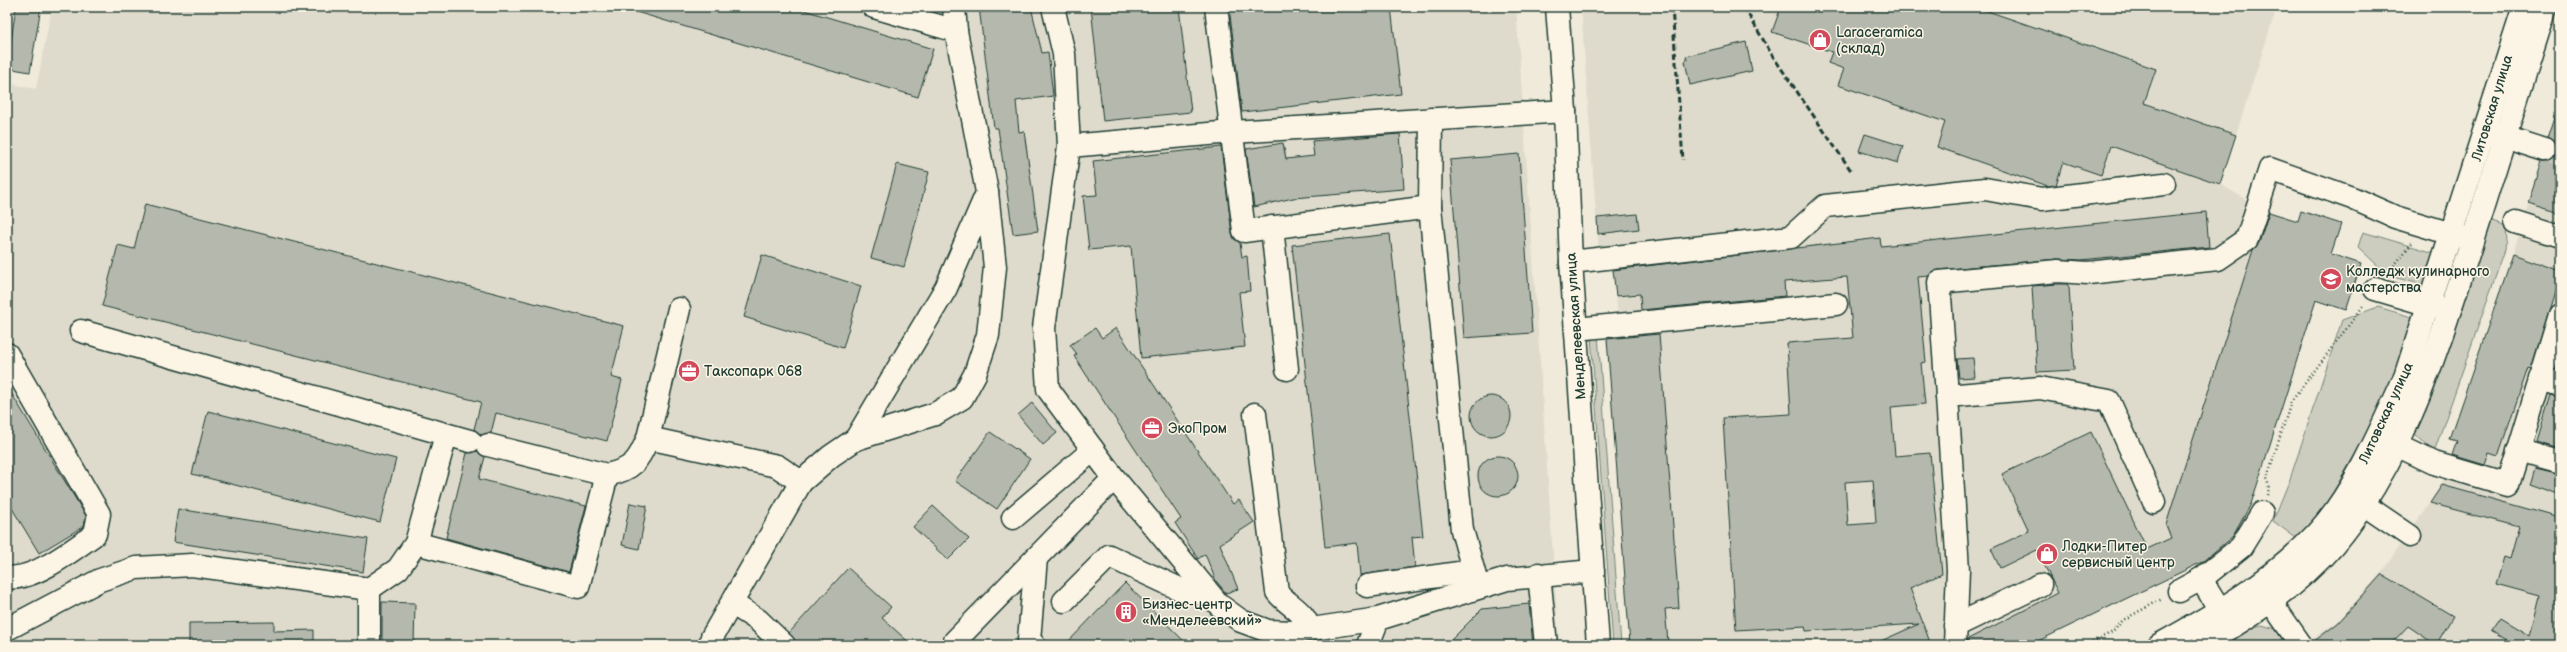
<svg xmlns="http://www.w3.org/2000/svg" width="2567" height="652" font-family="'Balsamiq Sans',sans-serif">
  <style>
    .built { fill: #dedbcc }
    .green { fill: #cccdbf; stroke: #76857a }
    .building { fill: #b5b9ad; stroke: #1f3d34; fill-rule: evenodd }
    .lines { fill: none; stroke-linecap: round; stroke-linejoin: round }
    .minor-tunnel { stroke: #c5c7b9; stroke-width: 22; stroke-dasharray: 22 11; stroke-linecap: butt }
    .minor-casing { stroke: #1f3d34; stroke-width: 25 }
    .path { stroke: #1f3d34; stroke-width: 2.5; stroke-dasharray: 1 3; stroke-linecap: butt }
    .minor { stroke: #fcf5e5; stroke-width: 22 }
    .rail { stroke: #1f3d34; stroke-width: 3; stroke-dasharray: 6 3; stroke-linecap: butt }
    .labels { text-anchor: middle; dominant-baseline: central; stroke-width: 3; stroke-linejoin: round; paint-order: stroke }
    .poi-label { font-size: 14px; fill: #1f3d34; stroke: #fcf5e5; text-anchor: start }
    .street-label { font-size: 14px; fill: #1f3d34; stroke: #fcf5e5 }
  </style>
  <rect width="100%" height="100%" fill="#efeada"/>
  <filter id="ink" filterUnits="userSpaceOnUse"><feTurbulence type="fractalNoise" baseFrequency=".025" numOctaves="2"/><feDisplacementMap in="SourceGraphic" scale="8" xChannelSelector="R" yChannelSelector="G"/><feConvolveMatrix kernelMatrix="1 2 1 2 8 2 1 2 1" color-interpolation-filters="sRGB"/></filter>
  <g filter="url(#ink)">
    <g class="built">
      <polygon points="52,7 1516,7 1559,645 7,645 7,83 36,89"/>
      <polygon points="1581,7 2277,7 2220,184 2265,211 2298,221 2325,272 2340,277 2346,259 2361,264 2346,310 2331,305 2322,282 2251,504 2232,538 2203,562 2030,645 1630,645 1607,335 1618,315 1613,268 1600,269"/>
      <polygon points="2560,101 2560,645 2304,645 2337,622 2382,572 2442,485 2457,442 2449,439 2513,254"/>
    </g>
    <g class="green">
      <polygon points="2489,221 2507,227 2508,241 2434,452 2415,434 2434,391"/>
      <polygon points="2363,232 2438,254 2428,286 2389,276 2358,247"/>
      <polygon points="2378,307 2415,318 2386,400 2324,508 2312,524 2296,538 2273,521 2290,479 2342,320"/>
      <polygon points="1598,335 1621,645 1613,645 1591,336"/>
      <polygon points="2262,625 2279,630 2286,637 2272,645 2225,645 2254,627"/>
    </g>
    <g class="building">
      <polygon points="16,7 41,7 30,72 7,68"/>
      <polygon points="634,7 794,7 933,49 918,97 633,11"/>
      <polygon points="979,7 1031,7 1042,53 1048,52 1053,96 1016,101 1019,132 1024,131 1038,231 1013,234 998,128 994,128"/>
      <polygon points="1091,7 1179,7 1191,112 1103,121"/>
      <polygon points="1229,7 1391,7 1401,94 1242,112"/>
      <polygon points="1781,7 1976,7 2156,69 2144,103 2236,135 2220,184 2111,146 2101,175 2063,162 2056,185 2048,186 1937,147 1945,122 1838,85 1844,69 1828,63 1832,52 1772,32"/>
      <polygon points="1746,42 1752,71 1690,85 1685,61 1687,60 1686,56"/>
      <polygon points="2557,111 2560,112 2560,213 2528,203 2541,162 2548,162 2557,154 2554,142 2548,138"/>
      <polygon points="1400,134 1404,189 1293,198 1254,207 1246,149 1283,143 1286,159 1314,156 1312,141"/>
      <polygon points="1865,134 1903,146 1898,163 1859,151"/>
      <polygon points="1221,147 1232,233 1234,239 1240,243 1242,257 1247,256 1250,291 1239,292 1245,347 1141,358 1131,246 1089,250 1083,196 1097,195 1093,161"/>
      <polygon points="1519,154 1532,333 1464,338 1450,160"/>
      <polygon points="897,164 929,172 904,267 871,258"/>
      <polygon points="145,204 624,326 611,377 622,380 607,441 496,413 491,433 481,435 474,429 481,402 102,306 118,245 134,249"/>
      <polygon points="2301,211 2341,224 2331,254 2361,264 2346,310 2316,300 2251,504 2233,536 2202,562 2030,645 1968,645 1968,639 2058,593 2037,550 2000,568 1991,549 2029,531 2002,474 2091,432 2147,549 2171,538 2166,525 2253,250 2259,243 2269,212 2298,221"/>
      <path d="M2206,212L2209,247L2081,260L2057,259L1938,270L1929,276L1918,277L1926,362L1921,363L1925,404L1891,407L1895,456L1930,453L1942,574L1910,588L1931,645H1872L1919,624L1806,631L1805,626L1736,630L1723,418L1791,414L1787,343L1853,338L1847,277L1784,282L1785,296L1641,310L1640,294L1616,296L1613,270L1880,238L1881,246ZM1873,480L1876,523L1848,525L1845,482Z"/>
      <polygon points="1637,214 1639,229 1598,234 1597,218"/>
      <polygon points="1390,234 1423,536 1412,537 1415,567 1360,575 1357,543 1325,547 1292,245"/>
      <polygon points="2513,254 2560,271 2560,275 2531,369 2528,368 2498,456 2489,453 2485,465 2452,455 2457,441 2449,439"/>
      <polygon points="762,255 861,286 843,348 744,317"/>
      <polygon points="2058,284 2067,284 2069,287 2074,370 2037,372 2032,286"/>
      <polygon points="1095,328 1102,338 1116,328 1233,504 1239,500 1254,522 1220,544 1238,589 1226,593 1216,581 1205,554 1198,559 1175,523 1181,519 1074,356 1077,354 1070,345"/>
      <polygon points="1659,334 1679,608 1665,609 1668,642 1630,645 1607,339"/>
      <polygon points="1973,358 1975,377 1959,378 1957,359"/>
      <polygon points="7,386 86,516 84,526 39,553 7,500"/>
      <polygon points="2551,395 2560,397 2560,449 2537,442"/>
      <circle cx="1491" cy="416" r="20"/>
      <polygon points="1032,403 1057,433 1043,445 1018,415"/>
      <polygon points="208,411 396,459 380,522 192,474"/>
      <polygon points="990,432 1030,459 997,509 955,481"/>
      <polygon points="477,451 485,457 479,479 586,506 569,572 446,538 467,453"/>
      <circle cx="1498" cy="476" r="20"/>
      <polygon points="2534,468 2560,474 2560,496 2529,485"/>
      <polygon points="2442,485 2560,518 2560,645 2514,645 2491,631 2500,618 2530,636 2540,596 2496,584 2504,557 2510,559 2519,527 2430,503"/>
      <polygon points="630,503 647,506 639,549 622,545"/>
      <polygon points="933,506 969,539 948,560 913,527"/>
      <polygon points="178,509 368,539 363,572 173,542"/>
      <polygon points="848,568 891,607 882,618 912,645 796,645 789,633"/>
      <polygon points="2382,574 2453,616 2436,645 2408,626 2390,645 2313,645 2313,642 2338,623"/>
      <polygon points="1125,583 1188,645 1065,645"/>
      <polygon points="382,602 415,603 414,645 382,645"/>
      <polygon points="1529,604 1533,645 1446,645 1482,609"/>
      <polygon points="274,622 274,631 314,630 314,645 189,645 189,623"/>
    </g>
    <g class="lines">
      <polyline class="minor-tunnel" points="2545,150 2560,155"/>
      <g class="minor-casing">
        <g id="minor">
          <polyline points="954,7 956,31"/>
          <polyline points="1053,7 1064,54 1069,146 1044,328 1048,389 1114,478 1219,605 1241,621 1268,631 1292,632 1378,619 1507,579 1593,571"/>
          <polyline points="1216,7 1244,231 1430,207"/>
          <polyline points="1557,7 1565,111 1571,262 1598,645"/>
          <polyline points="1431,119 1430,207 1462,530 1478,587"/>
          <polyline points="2492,133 2545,150"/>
          <polyline points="1069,146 1232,132 1565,111"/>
          <polyline points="2516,222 2560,236"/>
          <polyline points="1272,227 1287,369"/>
          <polyline points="1571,262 1791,237 1825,206 1985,189 2042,199 2164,184"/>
          <polyline points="2375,289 2443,309"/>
          <polyline points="1576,329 1836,304"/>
          <polyline points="81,331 470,441"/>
          <path d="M7,354L99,514L95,534C74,549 32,582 7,577"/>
          <polyline points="2540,379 2560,385"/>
          <polyline points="1947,396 1939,282 2058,271 2088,273 2218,259 2247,239 2270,169 2352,198 2395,217 2465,238"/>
          <path d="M1255,414L1277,592C1288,606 1306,611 1309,630"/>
          <polyline points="648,438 777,466 801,482"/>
          <polyline points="856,439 946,288 987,193"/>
          <polyline points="2384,439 2434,463 2508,485 2560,315"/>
          <path d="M488,445L607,475C633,469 638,462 648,438L679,309"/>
          <polyline points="2518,450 2560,462"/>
          <polyline points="2351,496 2410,536"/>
          <polyline points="1013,518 1093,450"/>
          <polyline points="416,543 578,587 607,475"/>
          <polyline points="1539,574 1546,645"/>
          <polyline points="2201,579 2220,610"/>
          <polyline points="1367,586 1473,571"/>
          <polyline points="369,589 398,569 416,543 446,435"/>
          <polyline points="2262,589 2301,645"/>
          <polyline points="2179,591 2201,579 2241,547 2262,513"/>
          <polyline points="1064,601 1109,556 1184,591 1199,593 1205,588"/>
          <polyline points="733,604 758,620 784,645"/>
          <polyline points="1955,626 2040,585"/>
          <polyline points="7,629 100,580 136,568 192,565 369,589 369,645"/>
          <polyline points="710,645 712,637 801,482 831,456 856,439 935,414 962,398 975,374 988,335 995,267 987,192 956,31 874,7"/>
          <polyline points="959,645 955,641 1114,478"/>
          <polyline points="1034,645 1029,640 1036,558"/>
          <polyline points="1368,645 1378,619"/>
          <polyline points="1955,645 1958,570 1947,396 2040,388 2109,401 2154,502"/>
          <path d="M2159,645C2215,614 2273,581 2317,533C2355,492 2381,428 2405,377L2524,7"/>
          <path d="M2202,645C2248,618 2297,587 2333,545C2404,461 2436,353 2469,251C2495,170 2520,88 2546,7"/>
        </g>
      </g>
      <g class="path">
        <polyline points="2389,272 2412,243"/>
        <polyline points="2267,495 2269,489 2267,478 2291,402 2364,305"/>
        <polyline points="2085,645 2113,632 2123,620 2162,599"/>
      </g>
      <use href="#minor" class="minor"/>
      <g class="rail">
        <polyline points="1672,7 1683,160"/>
        <polyline points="1744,7 1772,55 1852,172"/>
      </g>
    </g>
  </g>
  <defs>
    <g id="shop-disc" transform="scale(1.15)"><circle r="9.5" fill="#d1495b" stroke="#fcf5e5"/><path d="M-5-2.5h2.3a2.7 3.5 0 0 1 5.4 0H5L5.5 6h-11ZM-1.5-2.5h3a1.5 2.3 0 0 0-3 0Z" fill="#fff"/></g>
    <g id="university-disc" transform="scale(1.15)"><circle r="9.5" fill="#d1495b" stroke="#fcf5e5"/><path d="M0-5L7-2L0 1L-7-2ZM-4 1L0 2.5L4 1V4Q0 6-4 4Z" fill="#fff"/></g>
    <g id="office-disc" transform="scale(1.15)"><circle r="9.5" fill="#d1495b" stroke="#fcf5e5"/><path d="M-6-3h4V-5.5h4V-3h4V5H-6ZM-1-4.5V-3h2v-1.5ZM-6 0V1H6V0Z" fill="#fff"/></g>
    <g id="building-disc" transform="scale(1.15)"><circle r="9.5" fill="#d1495b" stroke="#fcf5e5"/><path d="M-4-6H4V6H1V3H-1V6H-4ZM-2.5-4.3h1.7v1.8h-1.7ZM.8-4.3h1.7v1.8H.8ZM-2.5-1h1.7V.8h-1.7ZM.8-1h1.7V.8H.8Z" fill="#fff"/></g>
  </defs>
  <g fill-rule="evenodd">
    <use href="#shop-disc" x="1820" y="40"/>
    <use href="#university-disc" x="2331" y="279"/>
    <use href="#office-disc" x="689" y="371"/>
    <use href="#office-disc" x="1152" y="428"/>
    <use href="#shop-disc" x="2047" y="554"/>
    <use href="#building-disc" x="1126" y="612"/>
  </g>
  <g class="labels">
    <g class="poi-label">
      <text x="1836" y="32">Laraceramica<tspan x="1836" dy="16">(склад)</tspan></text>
      <text x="2346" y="271">Колледж кулинарного<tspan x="2346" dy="16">мастерства</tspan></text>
      <text x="704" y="371">Таксопарк 068</text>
      <text x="1168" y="428">ЭкоПром</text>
      <text x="2062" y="546">Лодки-Питер<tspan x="2062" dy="16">сервисный центр</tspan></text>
      <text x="1142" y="604">Бизнес-центр<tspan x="1142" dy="16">«Менделеевский»</tspan></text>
    </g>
    <g class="street-label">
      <text transform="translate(2492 108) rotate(-73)">Литовская улица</text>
      <text transform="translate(1576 326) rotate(-94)">Менделеевская улица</text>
      <text transform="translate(2386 413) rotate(-65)">Литовская улица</text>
    </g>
  </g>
  <rect width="2567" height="652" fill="none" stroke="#fcf5e5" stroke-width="24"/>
  <rect x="12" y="12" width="2543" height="628" fill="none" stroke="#1f3d34" stroke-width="1.5" filter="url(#ink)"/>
</svg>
